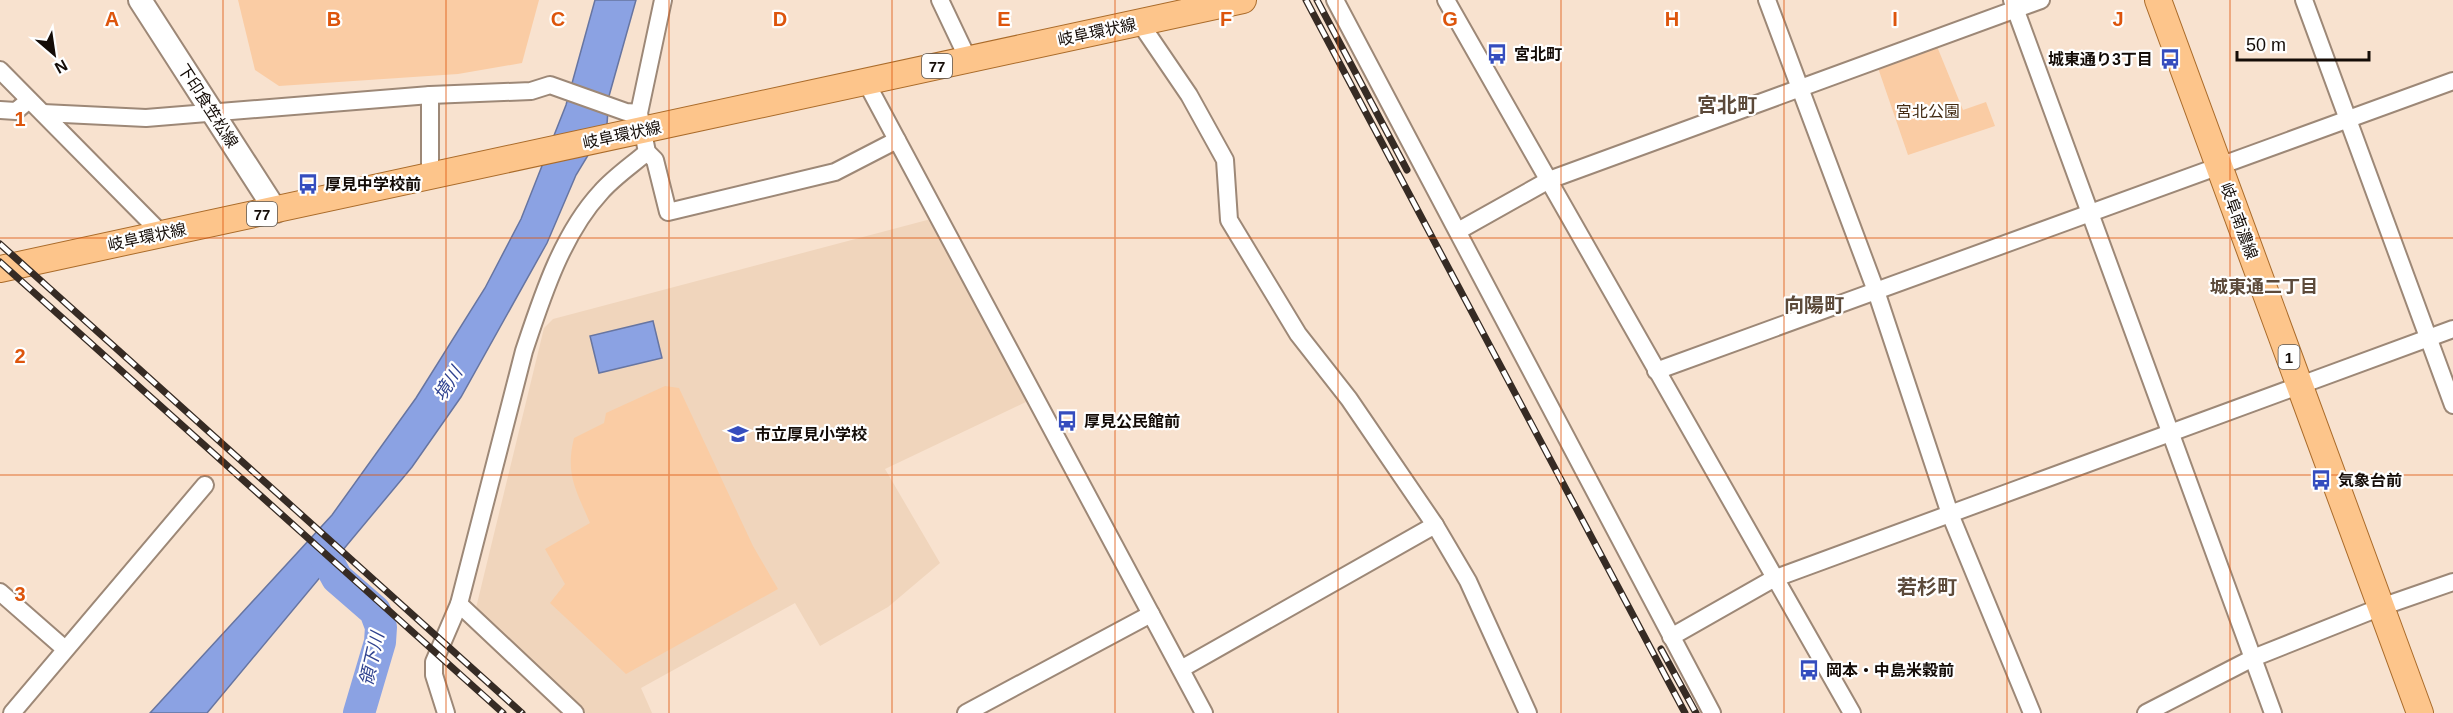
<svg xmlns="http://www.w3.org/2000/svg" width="2453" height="713" font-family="Helvetica,'Noto Sans JP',sans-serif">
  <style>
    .built { fill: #f0d5bc }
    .green { fill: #facca4 }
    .water { fill: #8ba2e3; stroke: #6775a1; stroke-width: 1.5 }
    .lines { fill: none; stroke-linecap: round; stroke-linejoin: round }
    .river { stroke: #8ba2e3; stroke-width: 32 }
    .minor-casing { stroke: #9d8877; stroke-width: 20 }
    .secondary-casing { stroke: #9d8877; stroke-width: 26 }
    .primary-casing { stroke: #aa6b2a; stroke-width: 28 }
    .minor { stroke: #fff; stroke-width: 16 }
    .secondary { stroke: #fff; stroke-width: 22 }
    .primary { stroke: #fdc58b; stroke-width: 26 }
    .rail-casing { stroke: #362b24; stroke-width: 7 }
    .rail { stroke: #fff; stroke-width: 4.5; stroke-dasharray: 14; stroke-linecap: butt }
    .grid { fill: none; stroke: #dd550c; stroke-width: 1.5; stroke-opacity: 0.55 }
    .labels { text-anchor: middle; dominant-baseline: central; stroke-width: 4.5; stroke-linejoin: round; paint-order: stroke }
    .shield { fill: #fff; stroke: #5a5551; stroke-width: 1.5 }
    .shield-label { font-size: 15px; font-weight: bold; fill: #140c07 }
    .street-label { font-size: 16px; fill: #140c07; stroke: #fff }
    .poi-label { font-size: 16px; font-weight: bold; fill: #140c07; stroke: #fff; text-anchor: start }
    .park-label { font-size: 16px; fill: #432b13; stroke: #fff }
    .neighbourhood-label { font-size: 18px; font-weight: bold; fill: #5c4a3a; stroke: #fff }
    .water-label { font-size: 18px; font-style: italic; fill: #2f428f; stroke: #fff }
    .quarter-label { font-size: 20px; font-weight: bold; fill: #5c4a3a; stroke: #fff }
    .grid-label { font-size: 20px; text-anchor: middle; font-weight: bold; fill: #dd550c; stroke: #fff; stroke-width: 4.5; stroke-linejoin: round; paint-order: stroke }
  </style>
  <rect width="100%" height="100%" fill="#f8e2cf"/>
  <polygon class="built" points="931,219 1030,400 885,469 940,563 888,607 820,646 795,603 641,688 652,713 586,713 476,608 544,328 553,319"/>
  <g class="green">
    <polygon points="238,0 539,0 522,63 458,74 279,86 255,70"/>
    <polygon points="1936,44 1963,110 1986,102 1995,126 1908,155 1877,65"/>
    <path d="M665,386L679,388L753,546L778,589L626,674L550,603L565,584L545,549L590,523C576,490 565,474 574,438L604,423L606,413Z"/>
  </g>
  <g class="water">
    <polygon points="595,0 636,0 609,96 607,124 576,175 547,243 461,397 412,467 207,713 150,713 332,515 416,398 485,288 521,219 566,105"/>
    <polygon points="653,321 662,358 599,373 590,336"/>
  </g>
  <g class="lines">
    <polyline class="river" points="324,554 337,578 375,611 381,627 380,642 359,713"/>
    <g class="minor-casing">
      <g id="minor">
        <polyline points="663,0 639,113 647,152 655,160 668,212 835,172 897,140"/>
        <polyline points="940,0 968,59"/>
        <polyline points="1335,0 1712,713"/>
        <polyline points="1446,0 1852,713"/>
        <polyline points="1767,0 1876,291 1950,514 2032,713"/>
        <polyline points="2012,0 2273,713"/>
        <polyline points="2304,0 2453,405"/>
        <polyline points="1140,23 1189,95 1225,160 1229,220 1298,334 1349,399 1435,525 1468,581 1528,713"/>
        <polyline points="0,70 162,234"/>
        <polyline points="866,82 1204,713"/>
        <polyline points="0,110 16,111 29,100"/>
        <polyline points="43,113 146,118 430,95 531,91 550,85 626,112 639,113"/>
        <polyline points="430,177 430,95"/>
        <polyline points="1458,231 1549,180 2041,0"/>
        <polyline points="1656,371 2453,81"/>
        <polyline points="0,592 65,649"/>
        <polyline points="459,604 575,713"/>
        <polyline points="1671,637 1773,579 2453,329"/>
        <polyline points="1181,669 1435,525"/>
        <polyline points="12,713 205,485"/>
        <path d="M446,713L434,675V662L459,604L524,351C542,297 562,234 601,192C614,177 632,165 647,152"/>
        <polyline points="966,713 1151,614"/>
        <polyline points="2146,713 2253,658 2381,607 2453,582"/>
      </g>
    </g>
    <g class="secondary-casing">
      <polyline id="secondary" points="140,0 276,211"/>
    </g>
    <g class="primary-casing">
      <g id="primary">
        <polyline points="2158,0 2420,713"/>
        <polyline points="0,269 1243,0"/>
      </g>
    </g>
    <use href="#minor" class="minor"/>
    <use href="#secondary" class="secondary"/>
    <use href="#primary" class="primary"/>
    <g class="rail-casing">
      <g id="rail">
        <polyline points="1306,0 1685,713"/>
        <polyline points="1317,0 1407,170"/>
        <polyline points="0,244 522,713"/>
        <polyline points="0,262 503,713"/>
        <polyline points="1661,649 1696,713"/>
      </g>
    </g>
    <use href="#rail" class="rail"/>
  </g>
  <path class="grid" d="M223,0V713M446,0V713M669,0V713M892,0V713M1115,0V713M1338,0V713M1561,0V713M1784,0V713M2007,0V713M2230,0V713M0,238H2453M0,475H2453"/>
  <defs>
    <g id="bus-bare" transform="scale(1.62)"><path d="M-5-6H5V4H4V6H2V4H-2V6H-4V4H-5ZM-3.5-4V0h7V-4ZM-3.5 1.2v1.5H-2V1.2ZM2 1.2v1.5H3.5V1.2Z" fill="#354dbe" stroke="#fff" stroke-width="2.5" paint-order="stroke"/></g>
    <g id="school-bare" transform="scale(1.62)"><path d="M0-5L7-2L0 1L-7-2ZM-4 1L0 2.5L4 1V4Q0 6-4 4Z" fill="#354dbe" stroke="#fff" stroke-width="2.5" paint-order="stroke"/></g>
  </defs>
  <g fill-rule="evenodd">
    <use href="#bus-bare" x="1497" y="54"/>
    <use href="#bus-bare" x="2170" y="59"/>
    <use href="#bus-bare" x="308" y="184"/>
    <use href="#bus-bare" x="1067" y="421"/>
    <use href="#school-bare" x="738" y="434"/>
    <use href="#bus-bare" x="2321" y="480"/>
    <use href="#bus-bare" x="1809" y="670"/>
  </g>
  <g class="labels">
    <g class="shield">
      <rect x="922" y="54" width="30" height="24" rx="4.5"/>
      <rect x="247" y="202" width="30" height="24" rx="4.5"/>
      <rect x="2278.5" y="345" width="21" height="24" rx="4.5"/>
    </g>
    <g class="shield-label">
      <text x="937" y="66">77</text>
      <text x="262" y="214">77</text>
      <text x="2289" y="357">1</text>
    </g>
    <g class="street-label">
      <text transform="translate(1097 32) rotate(-12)">岐阜環状線</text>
      <text transform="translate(208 106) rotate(57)">下印食笠松線</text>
      <text transform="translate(622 135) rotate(-12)">岐阜環状線</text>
      <text transform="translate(2239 221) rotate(70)">岐阜南濃線</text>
      <text transform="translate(147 237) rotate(-12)">岐阜環状線</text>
    </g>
    <g class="poi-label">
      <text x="1514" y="54">宮北町</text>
      <text x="2153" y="59" text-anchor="end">城東通り3丁目</text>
      <text x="325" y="184">厚見中学校前</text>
      <text x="1084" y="421">厚見公民館前</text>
      <text x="755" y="434">市立厚見小学校</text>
      <text x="2338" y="480">気象台前</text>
      <text x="1826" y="670">岡本・中島米穀前</text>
    </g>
    <g class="park-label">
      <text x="1928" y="111">宮北公園</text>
    </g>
    <g class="neighbourhood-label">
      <text x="2264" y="287">城東通二丁目</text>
    </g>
    <g class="water-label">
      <text transform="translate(448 384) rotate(-57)">境川</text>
      <text transform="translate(372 659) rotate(-77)">領下川</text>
    </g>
    <g class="quarter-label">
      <text x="1727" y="105">宮北町</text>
      <text x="1814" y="305">向陽町</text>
      <text x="1927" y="587">若杉町</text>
    </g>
  </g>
  <g class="grid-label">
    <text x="112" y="26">A</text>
    <text x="334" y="26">B</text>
    <text x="558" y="26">C</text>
    <text x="780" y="26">D</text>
    <text x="1004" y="26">E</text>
    <text x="1226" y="26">F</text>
    <text x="1450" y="26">G</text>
    <text x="1672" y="26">H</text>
    <text x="1895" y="26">I</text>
    <text x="2118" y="26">J</text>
    <text x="20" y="126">1</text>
    <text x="20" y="363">2</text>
    <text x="20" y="601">3</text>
  </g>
  <g transform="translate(54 54) rotate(151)" stroke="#ffffff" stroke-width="4.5" paint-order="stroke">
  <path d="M0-4.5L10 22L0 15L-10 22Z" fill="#140c07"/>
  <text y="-9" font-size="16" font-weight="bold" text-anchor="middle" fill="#140c07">N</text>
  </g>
  <path d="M2237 51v9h132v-9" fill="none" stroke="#140c07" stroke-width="3"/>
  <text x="2246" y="51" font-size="18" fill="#140c07" stroke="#ffffff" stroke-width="4.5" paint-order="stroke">50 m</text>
</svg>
